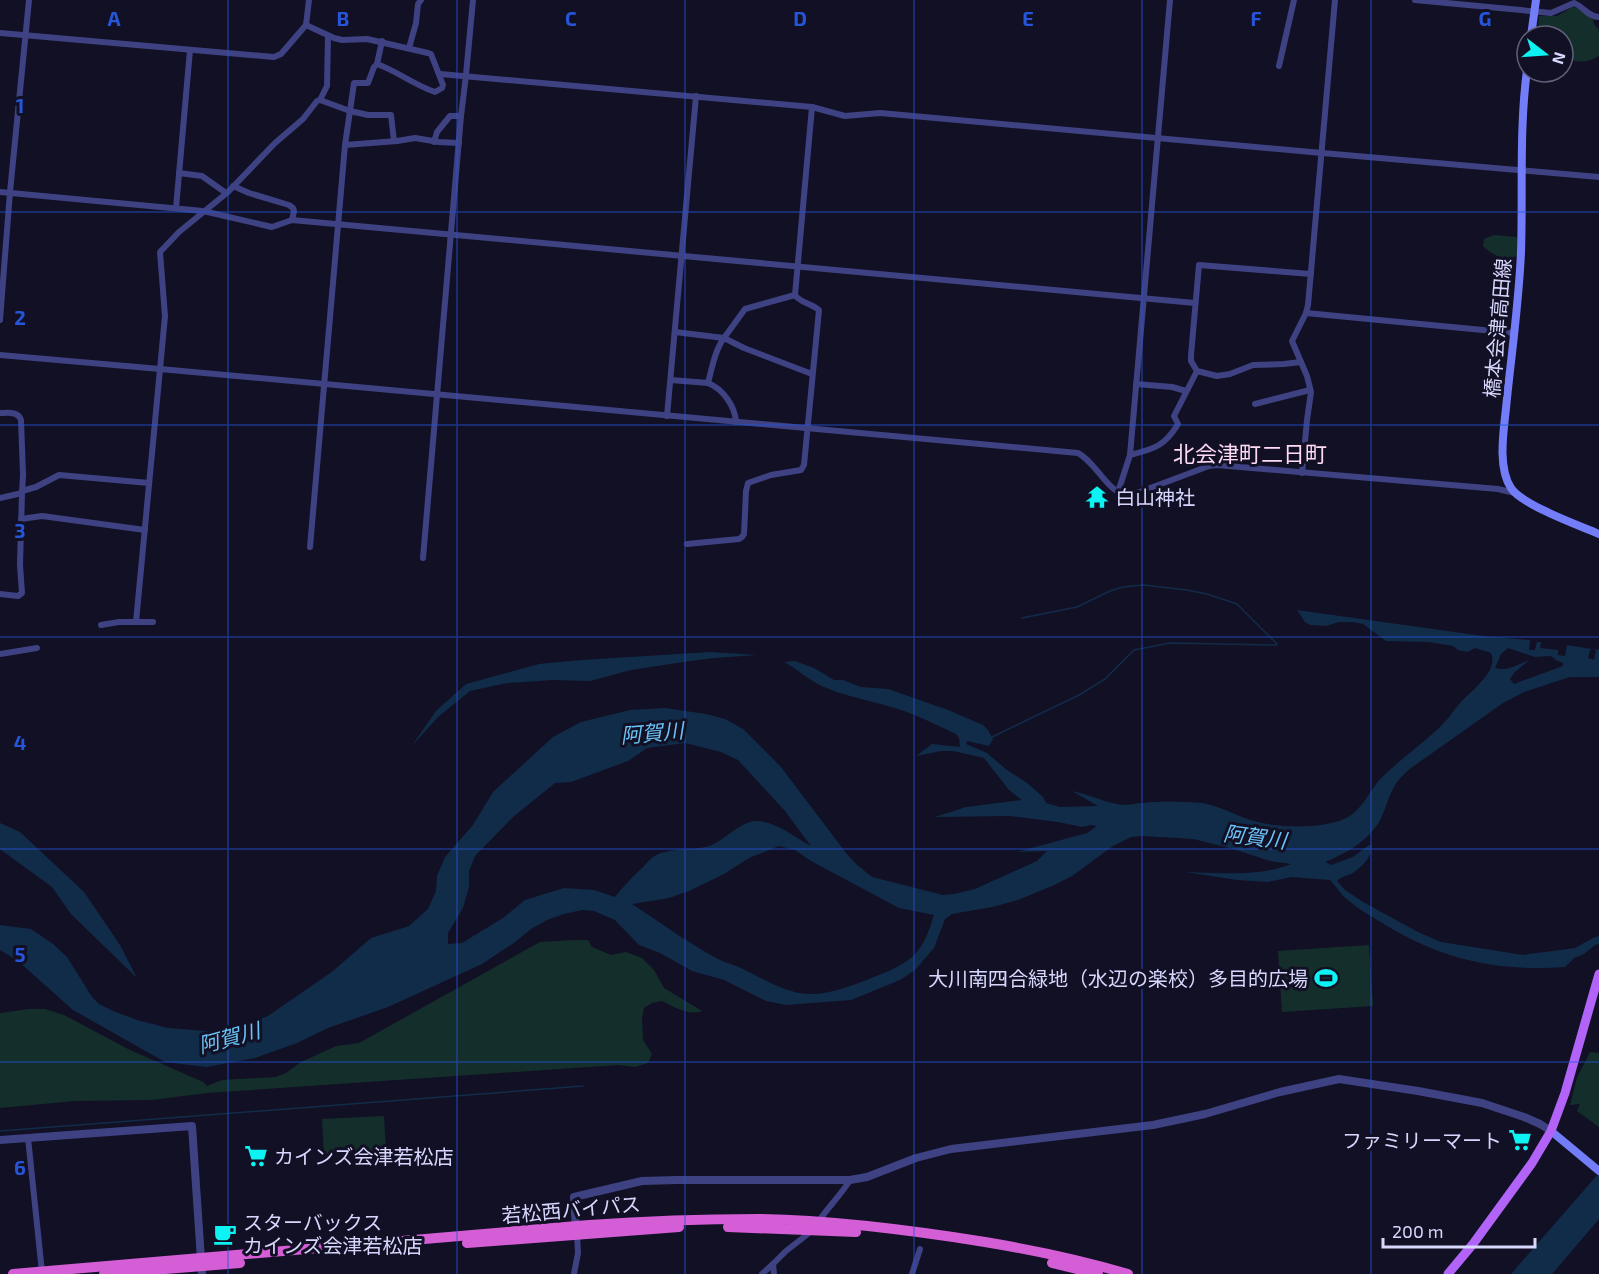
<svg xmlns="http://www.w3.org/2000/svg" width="1599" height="1274" font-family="'Exo 2','Noto Sans JP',sans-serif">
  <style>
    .green { fill: #142f2b }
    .water { fill: #112c49; fill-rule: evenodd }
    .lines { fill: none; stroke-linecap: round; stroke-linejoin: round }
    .stream { stroke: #112c49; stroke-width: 1.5 }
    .minor { stroke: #3e4282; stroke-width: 6 }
    .tertiary { stroke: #3e4282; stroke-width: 8 }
    .secondary { stroke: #737df8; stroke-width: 8 }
    .primary { stroke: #b164f7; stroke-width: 9 }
    .trunk { stroke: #d45ed6; stroke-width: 10 }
    .grid { fill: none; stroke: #2655da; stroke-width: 1.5; stroke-opacity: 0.55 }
    .labels { text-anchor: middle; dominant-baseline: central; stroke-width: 6; stroke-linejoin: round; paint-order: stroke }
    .street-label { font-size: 20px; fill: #d7d7fd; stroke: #121025 }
    .poi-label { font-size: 20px; fill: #d7d7fd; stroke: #121025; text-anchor: start }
    .water-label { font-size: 21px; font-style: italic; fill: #6ac4f7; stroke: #121025 }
    .quarter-label { font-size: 22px; fill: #fdd9f3; stroke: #121025 }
    .grid-label { font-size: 20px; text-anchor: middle; font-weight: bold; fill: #2655da; stroke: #121025; stroke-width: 6; stroke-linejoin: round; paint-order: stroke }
  </style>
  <rect width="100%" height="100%" fill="#121025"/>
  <g class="green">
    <path d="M1573,7L1579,9L1593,20L1594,24L1599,30V55C1590,64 1575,62 1563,59V36H1537L1539,16H1557Z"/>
    <path d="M1494,235L1517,237V256C1503,260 1493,256 1483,246L1484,239Z"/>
    <path d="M574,940H588L592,947L611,955L626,952L642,958L654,970L664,988L702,1011C689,1016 674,1007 662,1001L652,1003L644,1008L642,1019L643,1040L652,1054L648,1063L635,1067L618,1065L207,1093L151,1100L75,1101L0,1108V1013L29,1009H45L64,1015L130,1050L203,1082L207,1086L222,1080L276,1077L286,1073L301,1062L336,1046L359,1043L540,942Z"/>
    <polygon points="1369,945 1373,1006 1282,1012 1278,951"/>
    <polygon points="1590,1052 1599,1053 1599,1127 1577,1111 1580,1104 1570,1105 1577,1078"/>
    <polygon points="384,1116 386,1151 324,1155 322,1119"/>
  </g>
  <g class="water">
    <path d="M1297,610L1483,636L1530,640L1529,650H1535L1537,642H1541L1540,648L1558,650V655L1565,656L1567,645L1592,649L1590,650L1588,658L1594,660L1596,651L1594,649L1599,650V677H1570L1524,692L1503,703L1411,768C1404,774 1397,780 1393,789C1386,802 1384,817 1375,828C1363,844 1342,855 1325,862L1331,865L1353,857L1369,845H1372C1372,858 1361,868 1351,874C1345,876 1341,877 1337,881L1345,890L1363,902L1418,932L1441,942L1523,955L1575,948L1593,938L1599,936V944L1595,945L1584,954L1574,958L1565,967C1495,972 1439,959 1379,921C1369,915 1358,909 1349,901C1341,895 1337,887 1330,880L1292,877L1268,882L1237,880L1185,872C1219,873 1260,877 1291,864L1270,861L1230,848L1193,839L1143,836L1131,837L1113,846L1072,876L1052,886L1018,900L992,907L952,914L945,919L934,948L915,970L900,980L851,1000L786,1005L766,1001L724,980L692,971L660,953L639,945L615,920L594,911L582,910L564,914L547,920L531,929L515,942L482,964L388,1007L328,1028L297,1043L255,1058L206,1067L165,1062L73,1010L18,961L0,950V925L31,929L53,944L67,957L92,997L99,1004L113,1011L137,1020L168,1028L206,1031L237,1029L268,1016L333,971L371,938L409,926L428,909L436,891L437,876L445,857L473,825L493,792L553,737L581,722L630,710L665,708L706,714L725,719L743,729L781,767L846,853L856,864L872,877L943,895L954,894L975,889L1037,861L1047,851L1017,852L1087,833L1097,826L1091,825L1082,827L1058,822L1009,816L935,817L966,807L1022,800L1009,790L984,758L953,751H941L916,756L932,744L960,747L959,738L956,734C935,724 913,713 891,707C868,700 845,696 824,687C808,680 799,670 784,662L795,661L814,668L834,680H843L861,687L888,689L948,710L983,725L988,730L993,739L989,746L967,741L966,744L987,753L1007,770L1027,783L1043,797L1046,803L1060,807L1098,806L1072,791C1088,794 1109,804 1124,805C1130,805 1137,803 1143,803C1162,801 1182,801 1202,803C1221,806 1236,816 1254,821C1276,828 1323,829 1344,819C1363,811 1369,790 1383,776C1400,760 1419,746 1437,730C1446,722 1453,711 1461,702C1472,690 1499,671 1491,653L1475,648L1467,652L1458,650L1453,646L1429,642L1386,641L1363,624L1353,622H1339L1326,626L1310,625L1305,622ZM1508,648L1535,657L1551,656L1556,660L1563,663V666L1514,684L1510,679L1514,673L1529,660C1518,664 1507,672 1495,668L1501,654ZM685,743L721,752L738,760L785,811L811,846C794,837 777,822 757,821C741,821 727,838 712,845C694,852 670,846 653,857C650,859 646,864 643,867C633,877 623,886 615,897L594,890L564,888L525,900L503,918L462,943L448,944V933L463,908L469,887V871L475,856L513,817L555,783L571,782L628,761L647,748ZM779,846L795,850L811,861L899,908L934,915C922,955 912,962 874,977C853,985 830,995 807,994C787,993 761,978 743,969C735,965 726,963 718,959C688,943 661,923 632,904L669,898L689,891L724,874L749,858Z"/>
    <polygon points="710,652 757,655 714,658 690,661 631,670 590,681 553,680 507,683 470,691 438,717 411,747 436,711 466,684 539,664 582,660"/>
    <polygon points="0,823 20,832 84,892 120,945 137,978 71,914 52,887 0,849"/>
    <polygon points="1599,1173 1599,1219 1552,1274 1511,1274"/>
  </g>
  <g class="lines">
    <g class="stream">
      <polyline points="1022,618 1077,607 1110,591 1123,587 1143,585 1187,590 1207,594 1237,604 1277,644"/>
      <polyline points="992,737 1079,695 1105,679 1134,650 1170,643 1277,645"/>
      <polyline points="0,1131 583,1086"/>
    </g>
    <g class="minor">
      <path d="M1415,0L1551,13L1574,3C1584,7 1588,17 1599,17"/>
      <polyline points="306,25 309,0"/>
      <path d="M0,33L274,57L281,54L306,25L334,38L342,40L367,39L428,53L431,54L443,85L442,88L435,92C414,85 397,71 377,64L374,67L368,83H354L350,111L368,115H391L394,141"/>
      <polyline points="409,48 416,23 418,4 421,0"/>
      <polyline points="377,64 382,41"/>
      <polyline points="1279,66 1294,0"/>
      <polyline points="440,74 812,107 845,116 880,113 1322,153 1599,177"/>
      <polyline points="434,142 437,132 450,116 461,116"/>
      <polyline points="345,145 397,141 415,138 439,142 459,143"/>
      <polyline points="179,173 202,176 226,193"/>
      <polyline points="233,186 249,193 289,205 293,208 294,211 292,220"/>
      <polyline points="0,192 203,211 272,227 292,220 1195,303"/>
      <polyline points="176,208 190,50"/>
      <polyline points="795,295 812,107"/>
      <polyline points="1306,313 1514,333"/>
      <polyline points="0,320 10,192 29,0"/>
      <polyline points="0,355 160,369 165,316 160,252 179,232 228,192 275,143 303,119 317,101 320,100 327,86 328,36"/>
      <polyline points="1301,362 1284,364 1253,365 1230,374 1217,376 1197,371 1191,361 1191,355 1199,265 1311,274"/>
      <path d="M671,380L708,383C712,368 715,350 724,338L675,332"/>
      <path d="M708,383C723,389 735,406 736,422"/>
      <polyline points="1136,384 1172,387 1186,391"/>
      <polyline points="1255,404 1310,390"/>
      <path d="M0,413C8,413 18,411 21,420L23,475L22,493L0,498"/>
      <polyline points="667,416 696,96"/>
      <path d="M1130,455C1154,449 1165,446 1178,424L1174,416L1197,371"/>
      <polyline points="1302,473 1307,420 1311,392 1307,376 1292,341 1306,313 1308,305 1335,0"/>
      <polyline points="22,491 36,487 59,475 149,483"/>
      <polyline points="1118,492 1130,455 1170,0"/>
      <polyline points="21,519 42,516 145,530"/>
      <path d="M687,544L739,539L742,537L744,534L746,491L748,483L771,475L801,470L804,465L819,310C812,304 799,302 795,295L745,309L724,338L744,348L812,374"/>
      <polyline points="310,547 345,145 350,111 320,100"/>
      <polyline points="423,558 461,116 466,75 473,0"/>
      <polyline points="0,594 18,596 22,593 20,565 22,493"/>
      <path d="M136,622L160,369L1078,453C1097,463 1106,492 1129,496L1209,466L1217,465L1498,489L1515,493"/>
      <polyline points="101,625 119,622 153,622"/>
      <polyline points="0,654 37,648"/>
      <polyline points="28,1138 42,1272"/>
      <path d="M819,1221C828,1207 841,1195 850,1180"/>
      <polyline points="574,1274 578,1253 577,1235"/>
      <polyline points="762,1274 773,1264"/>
      <polyline points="774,1274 773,1264 786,1251 813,1230"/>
      <polyline points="912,1274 920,1249"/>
    </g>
    <g class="tertiary">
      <polyline points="0,1140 192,1126 202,1274"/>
      <polyline points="576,1229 574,1197 642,1181 677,1180 850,1180 867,1177 916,1158 951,1149 1153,1125 1205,1114 1280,1092 1339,1079 1418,1091 1482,1103 1524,1117 1540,1124 1551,1131"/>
    </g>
    <g class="secondary">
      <polyline points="1531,36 1536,0"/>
      <path d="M1527,70C1519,130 1523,191 1521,252C1519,301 1512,350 1507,398C1505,424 1496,465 1511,488C1522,505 1578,525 1599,534"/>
      <polyline points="1551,1131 1599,1171"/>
    </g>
    <polyline class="primary" points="1448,1274 1473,1244 1532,1163 1551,1131 1565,1093 1599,974"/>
    <g class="trunk">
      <polyline points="728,1227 856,1232"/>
      <polyline points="467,1243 679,1227"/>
      <polyline points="1052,1263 1098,1274"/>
      <path d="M13,1274L589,1225C645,1221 701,1219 758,1219C834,1220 910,1230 985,1242C1033,1250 1081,1260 1128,1274"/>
      <polyline points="104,1274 240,1263"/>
    </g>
  </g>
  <path class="grid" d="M228,0V1274M457,0V1274M685,0V1274M914,0V1274M1142,0V1274M1371,0V1274M0,212H1599M0,425H1599M0,637H1599M0,849H1599M0,1062H1599"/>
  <defs>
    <g id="temple-bare" transform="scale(1.8)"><path d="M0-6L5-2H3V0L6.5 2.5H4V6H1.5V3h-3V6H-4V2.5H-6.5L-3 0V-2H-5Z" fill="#0df2f2" stroke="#121025" stroke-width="2.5" paint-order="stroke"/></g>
    <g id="stadium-bare" transform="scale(1.8)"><path d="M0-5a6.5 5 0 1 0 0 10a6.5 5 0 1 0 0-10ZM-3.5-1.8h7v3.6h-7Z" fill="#0df2f2" stroke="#121025" stroke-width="2.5" paint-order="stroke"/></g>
    <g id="supermarket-bare" transform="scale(1.8)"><path d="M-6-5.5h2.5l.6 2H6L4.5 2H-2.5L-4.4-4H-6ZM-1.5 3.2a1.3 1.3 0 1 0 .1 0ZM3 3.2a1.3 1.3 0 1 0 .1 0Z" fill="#0df2f2" stroke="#121025" stroke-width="2.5" paint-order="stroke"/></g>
    <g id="cafe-bare" transform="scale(1.8)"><path d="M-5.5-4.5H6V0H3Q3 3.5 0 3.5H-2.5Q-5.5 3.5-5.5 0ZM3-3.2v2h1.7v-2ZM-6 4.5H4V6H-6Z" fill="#0df2f2" stroke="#121025" stroke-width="2.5" paint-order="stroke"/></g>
  </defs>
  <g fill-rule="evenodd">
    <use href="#temple-bare" x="1097" y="497"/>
    <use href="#stadium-bare" x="1326" y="978"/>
    <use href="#supermarket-bare" x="1520" y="1140"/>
    <use href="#supermarket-bare" x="256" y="1156"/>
    <use href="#cafe-bare" x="225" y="1234"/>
  </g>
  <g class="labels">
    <g class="street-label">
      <text transform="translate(1497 328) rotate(-85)">橋本会津高田線</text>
      <text transform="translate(571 1209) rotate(-5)">若松西バイパス</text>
    </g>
    <g class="poi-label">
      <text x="1115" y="497">白山神社</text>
      <text x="1308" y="978" text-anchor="end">大川南四合緑地（水辺の楽校）多目的広場</text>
      <text x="1502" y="1140" text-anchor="end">ファミリーマート</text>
      <text x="274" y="1156">カインズ会津若松店</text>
      <text x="243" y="1222">スターバックス<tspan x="243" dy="23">カインズ会津若松店</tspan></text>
    </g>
    <g class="water-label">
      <text transform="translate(652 732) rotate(-5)">阿賀川</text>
      <text transform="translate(1255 836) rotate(7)">阿賀川</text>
      <text transform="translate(229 1037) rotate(-15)">阿賀川</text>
    </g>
    <g class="quarter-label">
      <text x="1250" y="453">北会津町二日町</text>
    </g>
  </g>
  <g class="grid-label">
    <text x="114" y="26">A</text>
    <text x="343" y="26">B</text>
    <text x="571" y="26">C</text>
    <text x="800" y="26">D</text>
    <text x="1028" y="26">E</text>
    <text x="1256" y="26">F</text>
    <text x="1485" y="26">G</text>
    <text x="20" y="113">1</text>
    <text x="20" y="325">2</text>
    <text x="20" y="538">3</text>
    <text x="20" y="750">4</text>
    <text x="20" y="962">5</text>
    <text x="20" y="1175">6</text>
  </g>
  <g transform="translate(1545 54) rotate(107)"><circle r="28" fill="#121025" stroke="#61607b" stroke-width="1.5"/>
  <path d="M0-4.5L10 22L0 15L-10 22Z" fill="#0df2f2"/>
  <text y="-9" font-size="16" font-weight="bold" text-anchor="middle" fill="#d7d7fd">N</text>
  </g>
  <path d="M1383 1238v9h152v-9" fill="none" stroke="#d7d7fd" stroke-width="3"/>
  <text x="1392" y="1238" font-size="18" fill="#d7d7fd" stroke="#121025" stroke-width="4.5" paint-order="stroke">200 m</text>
</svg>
